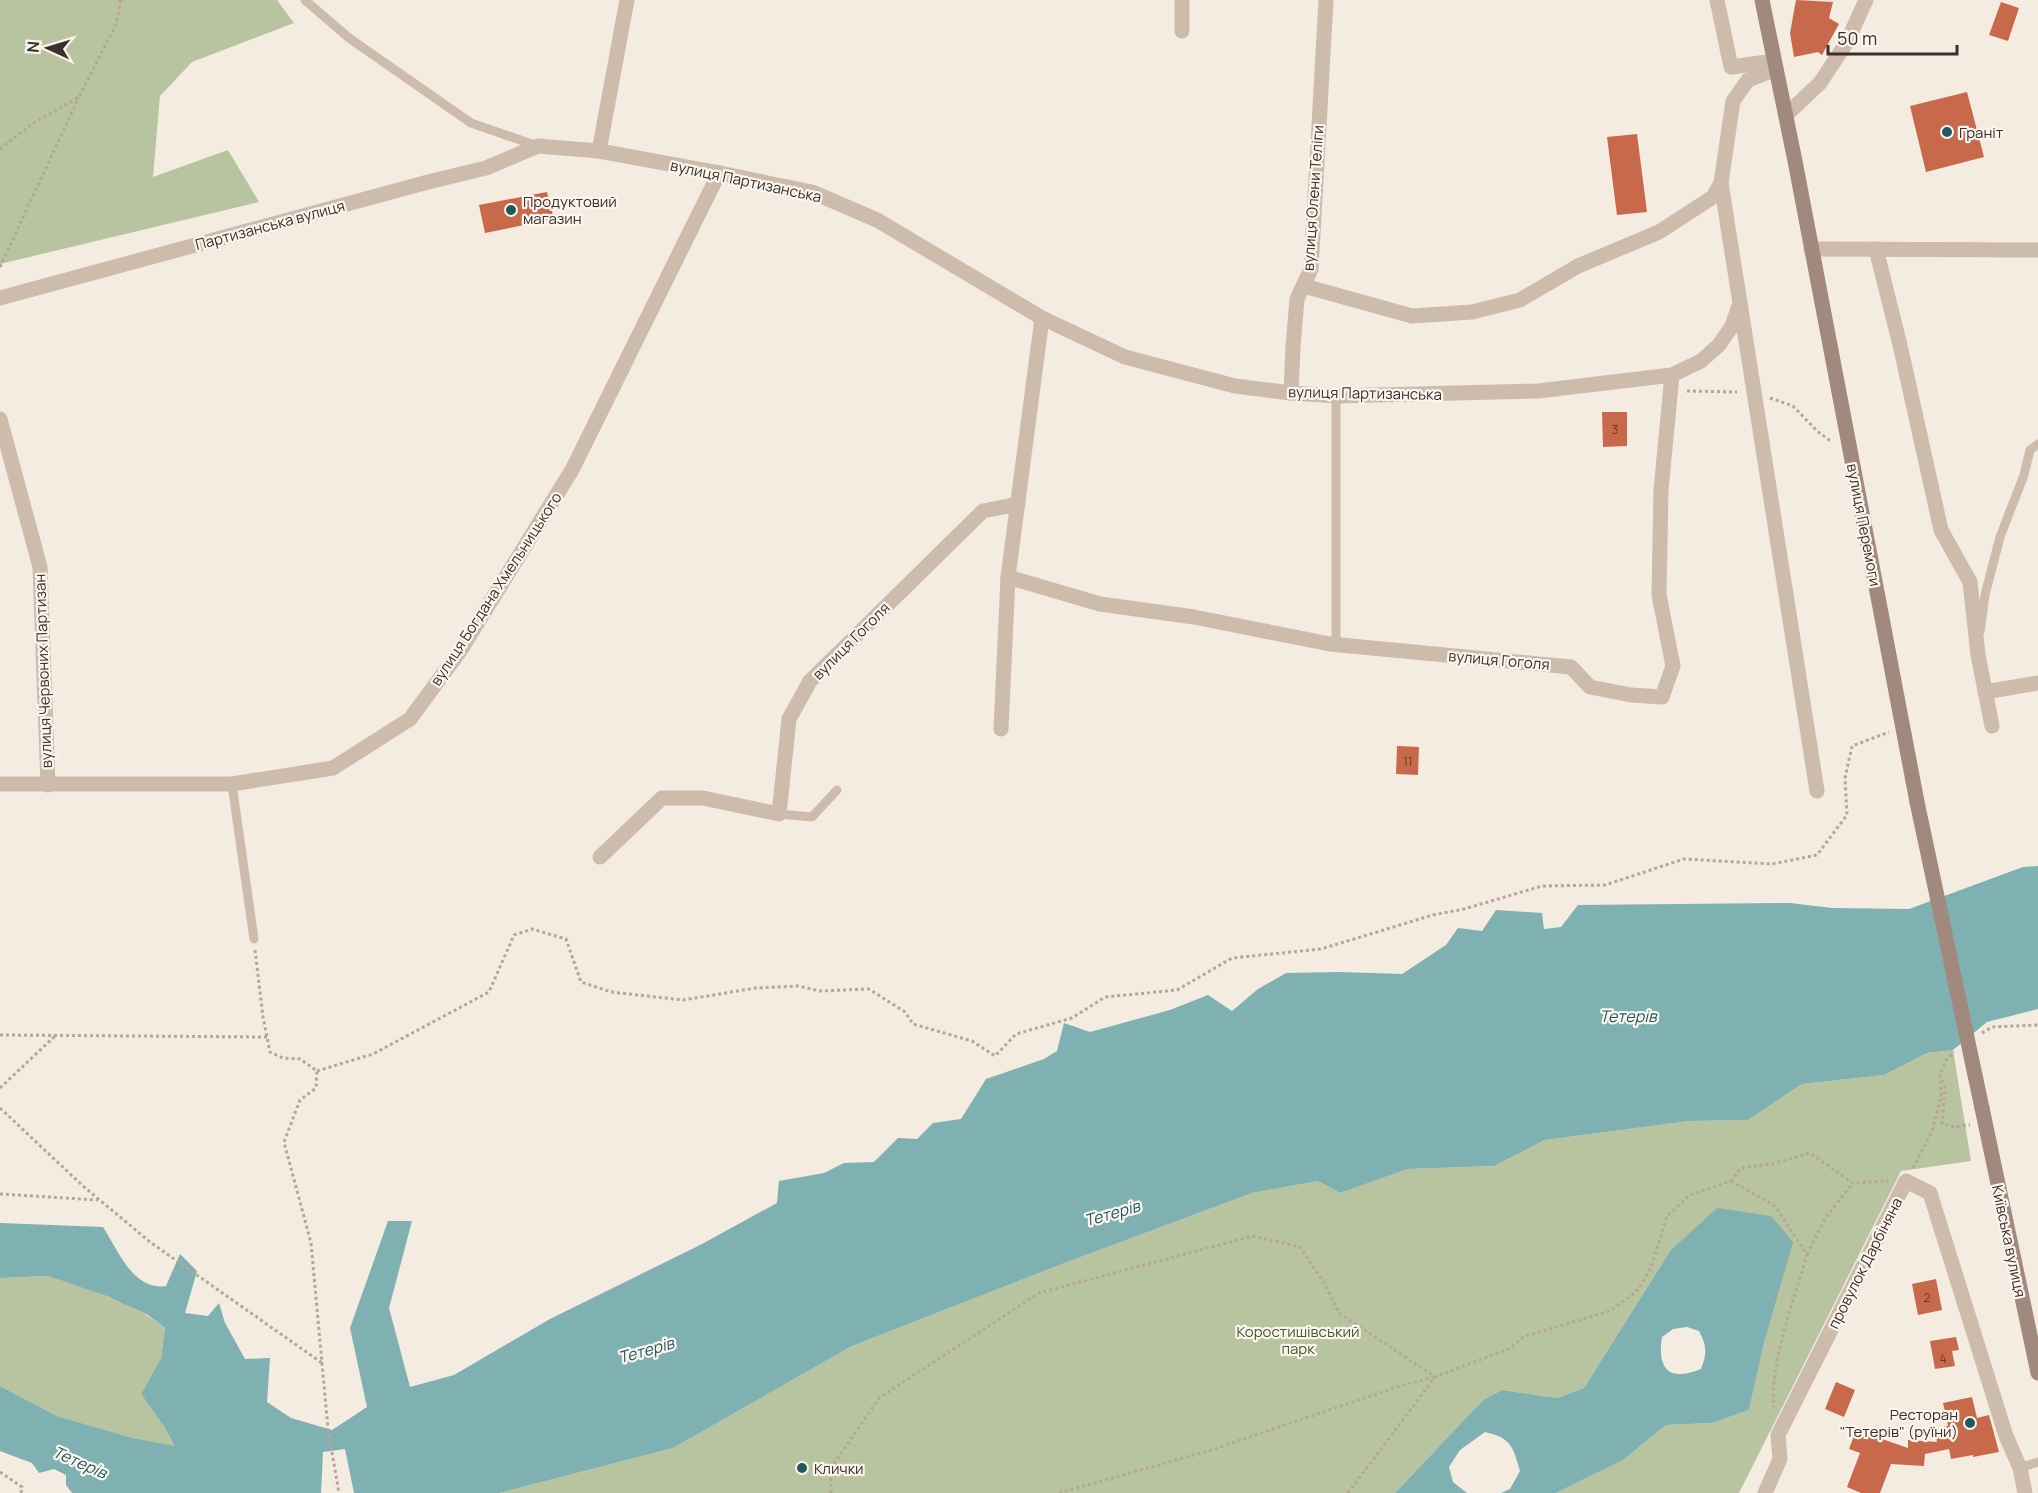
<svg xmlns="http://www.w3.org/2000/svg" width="2038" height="1493" font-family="Manrope,sans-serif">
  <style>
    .green { fill: #b8c4a0 }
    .water { fill: #7fb0b2; fill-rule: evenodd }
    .building { fill: #c8694b }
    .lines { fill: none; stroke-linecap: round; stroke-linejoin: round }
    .path { stroke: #b9a596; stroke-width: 3; stroke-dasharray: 3 3; stroke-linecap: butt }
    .service { stroke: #cdbbac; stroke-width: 9 }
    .minor { stroke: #cdbbac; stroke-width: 15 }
    .tertiary { stroke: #cdbbac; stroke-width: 15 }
    .secondary { stroke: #a18a7d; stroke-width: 15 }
    .secondary-bridge { stroke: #a18a7d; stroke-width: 15 }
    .poi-dot { fill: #1f5a5e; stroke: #fbf5ee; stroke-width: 2 }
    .labels { text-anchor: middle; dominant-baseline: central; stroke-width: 4.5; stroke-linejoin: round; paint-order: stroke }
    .number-label { font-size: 12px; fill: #5e3e33 }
    .poi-label { font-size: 15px; fill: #3b302b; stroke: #fbf5ee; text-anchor: start }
    .street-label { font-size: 15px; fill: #3b302b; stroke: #fbf5ee }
    .park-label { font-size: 15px; fill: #4a5a2e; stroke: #fbf5ee }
    .water-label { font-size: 16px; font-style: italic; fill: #1f5a5e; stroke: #fbf5ee }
  </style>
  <rect width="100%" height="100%" fill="#f4ebe1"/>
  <g class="green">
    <polygon points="0,0 277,0 294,23 192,62 160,96 153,177 228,150 259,202 0,264"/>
    <polygon points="1953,1050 1971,1161 1901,1171 1739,1493 1556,1493 1623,1460 1666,1425 1712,1423 1749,1410 1765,1339 1670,1251 1584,1388 1557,1398 1502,1390 1483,1400 1395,1493 499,1493 673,1448 852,1346 1062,1264 1252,1193 1318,1181 1340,1193 1408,1169 1494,1166 1545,1140 1689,1121 1748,1120 1802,1084 1884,1075 1927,1053"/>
    <path d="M48,1276C88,1290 131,1301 165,1328L161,1358L141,1394L165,1428L174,1447L133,1438L57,1416L0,1386V1278Z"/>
  </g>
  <g class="water">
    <path d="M2038,866V1009L1987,1022L1953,1050L1927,1053L1884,1075L1802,1084L1748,1120L1689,1121L1545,1140L1494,1166L1408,1169L1340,1193L1318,1181L1252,1193L1062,1264L852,1346L673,1448L499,1493H354L345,1449L323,1452L321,1493H72L66,1485V1475L54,1469L39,1473L32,1463L0,1451V1386L57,1416L133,1438L174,1446L165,1428L141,1394L161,1358L165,1328L148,1315L109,1297L48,1276L0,1278V1223L103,1227C118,1250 133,1291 166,1286L180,1254L197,1271L185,1313L208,1316L219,1303L225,1323L245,1359L270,1358L267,1402L291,1418L332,1430L367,1407L350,1328L388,1221H412L389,1308L410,1387L454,1375L550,1319L702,1244L777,1203L779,1181L824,1173L844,1163L874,1162L898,1138L917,1139L933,1123L961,1119L986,1079L1044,1059L1057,1051L1064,1023L1090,1032L1170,1010L1208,995L1232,1011L1258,989L1286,973L1340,972L1402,974L1446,945L1458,928L1482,931L1496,910L1542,913L1544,929L1561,927L1578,905L1790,903L1832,908L1909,909L2023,867Z"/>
    <path d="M1717,1208L1771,1216L1793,1242L1765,1339L1749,1410L1712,1423L1666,1425L1623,1460L1556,1493H1501L1510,1489L1520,1471C1513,1446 1511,1438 1485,1432L1460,1450L1449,1467L1453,1482L1467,1493H1395L1483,1400L1502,1390L1557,1398L1584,1388L1670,1251ZM1687,1327L1699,1331C1707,1346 1707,1354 1701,1369C1669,1382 1657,1369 1662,1337L1673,1329Z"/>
  </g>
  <g class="building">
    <polygon points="1796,0 1833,2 1829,18 1839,24 1822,55 1818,52 1794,57 1790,33"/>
    <polygon points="2001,2 2019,8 2008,41 1989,35"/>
    <polygon points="1967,92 1984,157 1926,172 1910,106"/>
    <polygon points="1637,134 1647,212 1617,215 1607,137"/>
    <polygon points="547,192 554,219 485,233 479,205"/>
    <polygon points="1602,412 1627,412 1627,446 1603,447"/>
    <polygon points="1397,746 1419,747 1418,775 1396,774"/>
    <polygon points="1936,1279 1942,1310 1918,1315 1912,1284"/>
    <polygon points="1956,1337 1959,1350 1952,1351 1955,1366 1935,1369 1930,1341"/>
    <polygon points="1836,1382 1855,1390 1844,1417 1825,1409"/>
    <polygon points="1972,1397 1977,1418 1989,1415 1999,1452 1973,1457 1973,1455 1951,1459 1949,1449 1925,1454 1924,1466 1891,1464 1880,1493 1861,1493 1847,1487 1860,1453 1849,1449 1856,1430 1908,1448 1908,1440 1937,1442 1934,1429 1948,1426 1943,1403"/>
  </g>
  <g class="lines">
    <g class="path">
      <polyline points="0,149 32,124 79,97 116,24 121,0"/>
      <polyline points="0,267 79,97"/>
      <polyline points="1687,391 1737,392"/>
      <polyline points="1770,398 1793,406 1817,431 1832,442"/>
      <polyline points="255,950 263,1017 270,1052 283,1058 300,1059 317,1071 316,1088 300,1100 284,1142 311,1243 328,1429 339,1493"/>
      <polyline points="1982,1033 1992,1027 2038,1025"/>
      <polyline points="0,1035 267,1037"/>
      <polyline points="317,1071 373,1054 489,992 514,935 532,929 566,939 581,982 611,992 683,1000 756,988 798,986 820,991 869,989 905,1012 913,1024 972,1041 995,1056 1016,1034 1072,1018 1105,997 1177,990 1232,958 1321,949 1433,915 1464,909 1542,886 1605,885 1684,859 1772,864 1817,855 1847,815 1845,778 1852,746 1889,732"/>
      <polyline points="1942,1080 1945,1087 1942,1124 1954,1127 1970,1125"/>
      <polyline points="0,1088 55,1036"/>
      <polyline points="0,1108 83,1186 150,1242 322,1363"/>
      <polyline points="1913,1168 1932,1131 1941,1098 1940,1076 1945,1061 1954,1052"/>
      <path d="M1731,1181L1775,1206L1807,1255C1795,1296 1769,1366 1774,1407"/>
      <polyline points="0,1194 98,1200"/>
      <polyline points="1807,1254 1826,1217 1853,1183"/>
      <polyline points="0,1472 22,1487 21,1493"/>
      <polyline points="831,1493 831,1468 879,1398 1039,1293 1253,1236 1300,1247 1324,1283 1339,1313 1435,1377"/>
      <polyline points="1059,1493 1208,1451 1403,1385 1434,1377"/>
      <polyline points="1348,1493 1435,1377 1511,1348 1523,1337 1610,1311 1636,1292 1651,1268 1667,1216 1690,1195 1731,1181 1741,1168 1771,1164 1810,1153 1853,1183 1888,1181"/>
    </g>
    <g class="service">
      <polyline points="305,0 349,38 471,123 538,146"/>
      <polyline points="1980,632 1985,595 2000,537 2024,475 2030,450 2038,444"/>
      <polyline points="1336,645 1336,396"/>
      <polyline points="232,784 254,939"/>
      <polyline points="779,814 812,817 837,790"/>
      <polyline points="2020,1468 2038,1462"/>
    </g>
    <g class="minor">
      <polyline points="1182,0 1182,31"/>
      <polyline points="1717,0 1731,67 1774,61"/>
      <polyline points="599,151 627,0"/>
      <polyline points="1811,249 2038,250"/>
      <polyline points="1876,249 1900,345 1941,530 1970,582 1978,655 1992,726"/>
      <polyline points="1304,286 1412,316 1472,312 1520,300 1578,266 1659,232 1713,197 1721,183"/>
      <polyline points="0,298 428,182 486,168 538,146 599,151 719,173 812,192 877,220 1042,318 1125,357 1235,386 1291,393 1336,396 1538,391 1672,375 1701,361 1719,345 1732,326 1740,303 1721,183 1733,101 1748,80 1776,69"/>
      <polyline points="1740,303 1817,791"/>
      <polyline points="1042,318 1008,577 1100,604 1194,617 1330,644 1571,667 1590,687 1631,695 1662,697 1673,666 1659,595 1661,490 1672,375"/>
      <polyline points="1291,393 1293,347 1297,299 1311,269 1326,0"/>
      <polyline points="0,419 40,567 48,785"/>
      <polyline points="1985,692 2038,683"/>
      <polyline points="1001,729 1008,577"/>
      <polyline points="0,784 232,784 333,768 410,719 460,651 572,470 719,173"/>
      <polyline points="600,857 662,798 703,798 779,814 789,719 810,681 983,511 1018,504"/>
      <polyline points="1765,1493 1780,1459 1778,1435 1906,1181 1930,1193 2006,1436 2020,1468 2025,1493"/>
    </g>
    <polyline class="tertiary" points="1786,115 1820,83 1847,42 1866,0"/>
    <g class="secondary">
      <polyline points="1762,0 1795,161 1917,802"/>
      <polyline points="1982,1108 2038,1373"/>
    </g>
    <polyline class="secondary-bridge" points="1917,802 1982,1108"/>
  </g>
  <g class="poi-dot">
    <circle cx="1947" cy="132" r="6"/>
    <circle cx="511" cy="210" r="6"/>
    <circle cx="1970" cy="1423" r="6"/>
    <circle cx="802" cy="1468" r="6"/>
  </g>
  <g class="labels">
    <g class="number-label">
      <text x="1615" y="429">3</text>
      <text x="1408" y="761">11</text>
      <text x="1927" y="1297">2</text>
      <text x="1943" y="1358">4</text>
    </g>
    <g class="poi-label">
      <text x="1959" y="132">Граніт</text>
      <text x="523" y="201">Продуктовий<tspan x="523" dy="17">магазин</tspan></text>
      <text x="1958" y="1414" text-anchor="end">Ресторан<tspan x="1958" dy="17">"Тетерів" (руїни)</tspan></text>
      <text x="814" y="1468">Клички</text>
    </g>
    <g class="street-label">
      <text transform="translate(746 181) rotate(12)">вулиця Партизанська</text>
      <text transform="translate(1313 198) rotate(-86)">вулиця Олени Теліги</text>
      <text transform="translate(270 225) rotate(-15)">Партизанська вулиця</text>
      <text transform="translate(1365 393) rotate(1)">вулиця Партизанська</text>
      <text transform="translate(1864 525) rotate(79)">вулиця Перемоги</text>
      <text transform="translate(496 589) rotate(-57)">вулиця Богдана Хмельницького</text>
      <text transform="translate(851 641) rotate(-45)">вулиця Гоголя</text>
      <text transform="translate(1499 660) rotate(5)">вулиця Гоголя</text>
      <text transform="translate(43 671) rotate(-92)">вулиця Червоних Партизан</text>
      <text transform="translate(2009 1241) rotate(78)">Київська вулиця</text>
      <text transform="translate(1865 1263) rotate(-63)">провулок Дарбіняна</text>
    </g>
    <g class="park-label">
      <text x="1298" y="1331">Коростишівський<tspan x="1298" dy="17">парк</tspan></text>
    </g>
    <g class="water-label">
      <text x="1628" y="1016">Тетерів</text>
      <text transform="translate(1112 1213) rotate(-16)">Тетерів</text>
      <text transform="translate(646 1350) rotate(-16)">Тетерів</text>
      <text transform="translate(80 1462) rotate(24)">Тетерів</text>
    </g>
  </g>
  <g transform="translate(48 48) rotate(274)" stroke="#fbf5ee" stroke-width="4.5" paint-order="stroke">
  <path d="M0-4.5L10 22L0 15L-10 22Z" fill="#3b302b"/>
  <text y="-9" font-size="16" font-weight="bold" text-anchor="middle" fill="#3b302b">N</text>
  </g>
  <path d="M1828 45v9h129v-9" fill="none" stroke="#3b302b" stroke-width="3"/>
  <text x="1837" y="45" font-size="18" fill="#3b302b" stroke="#fbf5ee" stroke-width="4.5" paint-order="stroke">50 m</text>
</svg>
